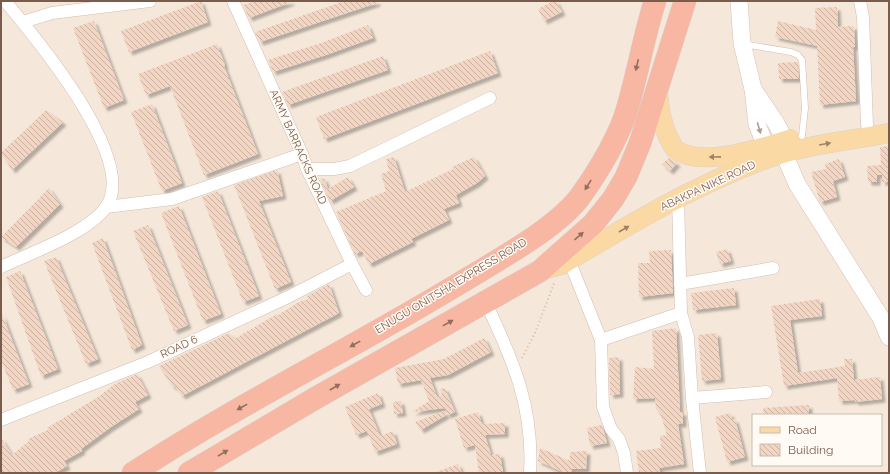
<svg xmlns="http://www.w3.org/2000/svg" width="890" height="474" font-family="Raleway,sans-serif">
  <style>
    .residential { fill: #f5e8da; fill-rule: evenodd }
    .building { fill: url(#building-back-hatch); filter: url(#shadow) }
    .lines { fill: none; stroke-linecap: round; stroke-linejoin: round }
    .lane-casing { stroke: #d1beb0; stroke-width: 7 }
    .street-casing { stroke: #d1beb0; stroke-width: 13 }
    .secondary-casing { stroke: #d6c0b0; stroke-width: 18 }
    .primary-casing { stroke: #dad1cd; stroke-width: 20 }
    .highway-casing { stroke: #dad1cd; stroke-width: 23 }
    .path { stroke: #d9b8a5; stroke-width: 2; stroke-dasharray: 1 3; stroke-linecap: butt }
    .lane { stroke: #fff; stroke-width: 6 }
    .street { stroke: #fff; stroke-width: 12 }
    .secondary { stroke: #fff; stroke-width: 17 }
    .primary { stroke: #fbd9a5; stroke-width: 19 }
    .highway { stroke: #f7b7a3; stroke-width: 22 }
    .oneway { fill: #936e5e }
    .oneway2 { fill: #af9d94 }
    .oneway3 { fill: #a18267 }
    .labels { text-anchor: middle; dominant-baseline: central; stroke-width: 3; stroke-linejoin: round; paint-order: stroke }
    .street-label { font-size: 11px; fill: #7a5c4d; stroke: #fffaf3 }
  </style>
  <defs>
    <pattern id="building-back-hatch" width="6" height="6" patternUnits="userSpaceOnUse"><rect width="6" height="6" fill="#f3d5c3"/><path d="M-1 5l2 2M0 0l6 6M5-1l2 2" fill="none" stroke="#cab0a1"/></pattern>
    <filter id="shadow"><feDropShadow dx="3.5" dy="3.5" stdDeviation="1" flood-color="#0004"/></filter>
  </defs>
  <rect width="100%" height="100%" fill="#fdf6ec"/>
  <path class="residential" d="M1,1H889V473H1ZM753,415H881V465H753Z"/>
  <g class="building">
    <polygon points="201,1 208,22 129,52 121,31"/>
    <polygon points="256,1 291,1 291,2 249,18 243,5"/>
    <polygon points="338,1 377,1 377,3 260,42 255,32 339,3"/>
    <polygon points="553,1 556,1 562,12 544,21 538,9"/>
    <polygon points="837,7 838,27 854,26 855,47 853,47 856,101 820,105 817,46 775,37 778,21 816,30 815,8"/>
    <polygon points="94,21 124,100 104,108 73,28"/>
    <polygon points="368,25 373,38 326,55 273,72 268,60 321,43"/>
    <polygon points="217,44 225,65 224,66 258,154 204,175 170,86 146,95 138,74"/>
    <polygon points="490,51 498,73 324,139 316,117"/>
    <polygon points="383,56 388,70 288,105 282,92"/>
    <polygon points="798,62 799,79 779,79 778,63"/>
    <polygon points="152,104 182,183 162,191 131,112"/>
    <polygon points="46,110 63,122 12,170 1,153"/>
    <polygon points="889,146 889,182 882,182 882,175 877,175 877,182 868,182 867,166 881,165 880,147"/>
    <polygon points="394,157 405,192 453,169 452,167 474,157 485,176 477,183 456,195 459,203 444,209 449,220 411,239 413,242 369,264 362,251 355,254 336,212 386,191 381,174 389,171 386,159"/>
    <polygon points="669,158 677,163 670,171 662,164"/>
    <polygon points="839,159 845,177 833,181 837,197 820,202 811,172 826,169 825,164"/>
    <polygon points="277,170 283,196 259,201 291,282 275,289 234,185"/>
    <polygon points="348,177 354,187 330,201 320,180 324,178 328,189"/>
    <polygon points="49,188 60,204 16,247 1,237"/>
    <polygon points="218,191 259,296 243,302 202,197"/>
    <polygon points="179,206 221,314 203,321 161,213"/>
    <polygon points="148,225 188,325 174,331 133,231"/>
    <polygon points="103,238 142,345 132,350 92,243"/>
    <polygon points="727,249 731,261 720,264 716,252"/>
    <polygon points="671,250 673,293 639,297 638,263 650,263 649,251"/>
    <polygon points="56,257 98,359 86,364 44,261"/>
    <polygon points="20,271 58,369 41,376 6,277"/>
    <polygon points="329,284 339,313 182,396 175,386 173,387 159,366 229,333 234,339 277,314 278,315 299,302 308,299 307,296"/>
    <polygon points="734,288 736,305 693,310 691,293"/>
    <polygon points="820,299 822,316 790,320 798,373 845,366 844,359 852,359 854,380 880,377 882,399 855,402 855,400 839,401 837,378 784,386 771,306"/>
    <polygon points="2,314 29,384 13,390 1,360"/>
    <polygon points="676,328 680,412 683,412 683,424 678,424 684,464 659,468 660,473 639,473 636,451 661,448 660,436 667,435 659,410 656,410 655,398 633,399 635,367 654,369 652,331"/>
    <polygon points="717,333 721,379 702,381 698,335"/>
    <polygon points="484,338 491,352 448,375 430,378 437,397 442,395 440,389 445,388 455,412 447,415 445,408 412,412 429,401 421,380 398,384 395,368 444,359"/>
    <polygon points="619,357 620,394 610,395 609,358"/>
    <polygon points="137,374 148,395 135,402 139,409 111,427 81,449 82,451 64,461 67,466 55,473 1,473 1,438 12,455 29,441 28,439 48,430 47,428 98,397 115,384"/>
    <polygon points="378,393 382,404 369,409 380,436 393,431 397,444 375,452 367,431 356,435 345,407"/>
    <polygon points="401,401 403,413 394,414 393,402"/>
    <polygon points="809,405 809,415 764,415 763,408"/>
    <polygon points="444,411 446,415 421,430 415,422"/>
    <polygon points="478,412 482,424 505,423 505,434 485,435 491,455 500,454 503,473 479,473 475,445 464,448 455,419"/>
    <polygon points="730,413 732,420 735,419 745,457 727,462 715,417"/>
    <polygon points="602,425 607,443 590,446 587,428"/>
    <polygon points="540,448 570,461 570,452 587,451 586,469 572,469 571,473 565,473 538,461"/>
    <polygon points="458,464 462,473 436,473 436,472"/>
  </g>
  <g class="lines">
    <g class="lane-casing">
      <polyline id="lane" points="743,44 791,52 798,55 802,60 805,108 802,136"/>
    </g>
    <g class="street-casing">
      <g id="street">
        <polyline points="233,1 302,154 307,169 352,264 366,290"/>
        <polyline points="860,1 863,17 867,125"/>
        <polyline points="23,22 52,13 150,1"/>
        <polyline points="307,169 334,169 350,166 490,98"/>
        <polyline points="678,198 681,313 688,337 692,398 700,473"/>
        <polyline points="106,207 172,199 302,154"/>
        <polyline points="569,260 601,340 603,407 611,429 619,439 624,453 627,473"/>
        <path d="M1,267C30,253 88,233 106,207C139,160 35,37 5,1"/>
        <polyline points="680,284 773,268"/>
        <path d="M486,303C513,360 534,408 530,473"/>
        <polyline points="601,340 681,313"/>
        <polyline points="692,398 766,392"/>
        <polyline points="1,420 148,362 288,297 352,264"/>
      </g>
    </g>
    <g class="secondary-casing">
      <g id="secondary">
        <polyline points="739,1 742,43 753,89 757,124 764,142 775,156"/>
        <polyline points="753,89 776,123 785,141 788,163 797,184 881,318 889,337"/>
      </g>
    </g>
    <g class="primary-casing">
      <g id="primary">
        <path d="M658,89C659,107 661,122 669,139C671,142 673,147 675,149C702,169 761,148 790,139"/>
        <path d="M542,270L561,265C633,223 705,178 784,153C818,143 854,140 889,133"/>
      </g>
    </g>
    <g class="highway-casing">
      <g id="highway">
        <path d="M133,473C242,402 359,345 470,277C503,257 561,225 582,194C599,170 615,143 625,116C637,78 643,39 655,1"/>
        <polyline points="189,473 314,399 540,271 593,224 613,199 626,177 640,143 685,1"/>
      </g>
    </g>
    <polyline class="path" points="522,358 535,333 555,281"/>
    <use href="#lane" class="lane"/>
    <use href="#street" class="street"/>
    <use href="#secondary" class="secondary"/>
    <use href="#primary" class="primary"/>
    <use href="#highway" class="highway"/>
  </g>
  <defs><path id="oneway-solid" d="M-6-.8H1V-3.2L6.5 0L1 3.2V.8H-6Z"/></defs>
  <g class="oneway">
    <use href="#oneway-solid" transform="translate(637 65) rotate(103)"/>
    <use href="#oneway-solid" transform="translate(588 185) rotate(122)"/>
    <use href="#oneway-solid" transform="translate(579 236) rotate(-41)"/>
    <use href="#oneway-solid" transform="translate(448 323) rotate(-29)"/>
    <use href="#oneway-solid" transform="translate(355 344) rotate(151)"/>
    <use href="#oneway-solid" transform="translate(335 387) rotate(-30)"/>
    <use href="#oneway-solid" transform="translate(242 407) rotate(151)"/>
    <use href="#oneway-solid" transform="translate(223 453) rotate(-31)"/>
  </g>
  <use class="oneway2" href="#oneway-solid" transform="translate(759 128) rotate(74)"/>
  <g class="oneway3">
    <use href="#oneway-solid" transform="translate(825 144) rotate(-10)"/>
    <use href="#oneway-solid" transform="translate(715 157) rotate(179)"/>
    <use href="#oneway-solid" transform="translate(624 229) rotate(-30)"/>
  </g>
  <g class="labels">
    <g class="street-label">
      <text transform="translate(298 147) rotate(66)">ARMY BARRACKS ROAD</text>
      <text transform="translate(708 186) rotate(-25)">ABAKPA NIKE ROAD</text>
      <text transform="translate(451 286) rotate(-31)">ENUGU ONITSHA EXPRESS ROAD</text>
      <text transform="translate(179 347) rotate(-25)">ROAD 6</text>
    </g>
  </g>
  <rect width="890" height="474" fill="none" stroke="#7a5c4d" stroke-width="4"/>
  <rect x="752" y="414" width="130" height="52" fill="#fffaf3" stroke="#cabbb1"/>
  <rect x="760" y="427" width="20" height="6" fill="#fbd9a5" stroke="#cabbb1"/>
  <text x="788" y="434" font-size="12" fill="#7a5c4d">Road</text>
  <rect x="760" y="444" width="20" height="12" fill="url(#building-back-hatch)" stroke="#cabbb1"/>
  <text x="788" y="454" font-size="12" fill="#7a5c4d">Building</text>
</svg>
